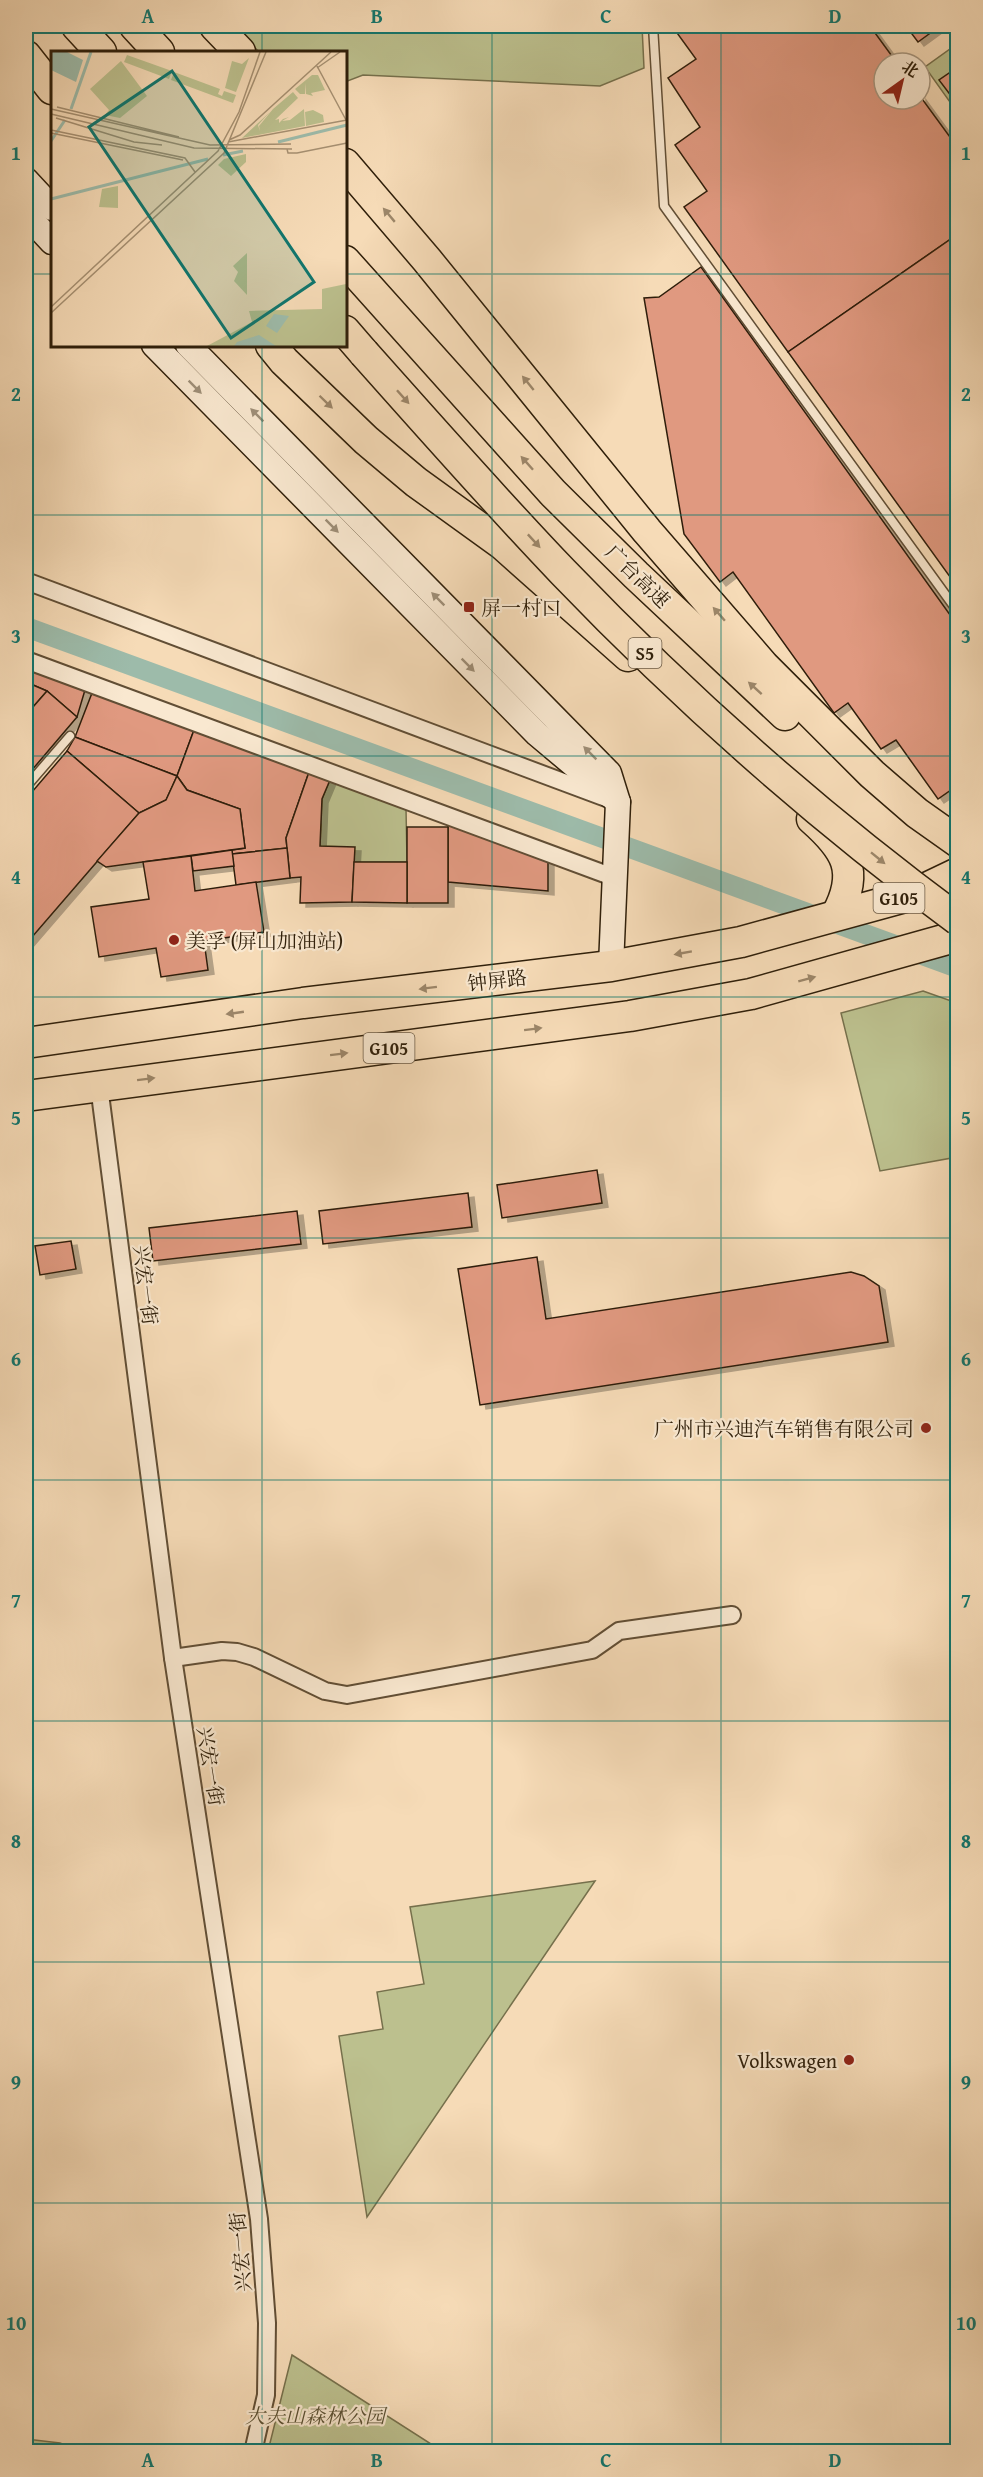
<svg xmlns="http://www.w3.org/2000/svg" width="983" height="2477" font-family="'Gentium Book Plus','Noto Serif SC',serif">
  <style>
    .green { fill: #bcc08e; stroke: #76704c; stroke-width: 1.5 }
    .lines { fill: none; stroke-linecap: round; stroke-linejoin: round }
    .canal { stroke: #9dbbaa; stroke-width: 20 }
    .building { fill: #e09980; stroke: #2f1f0a; stroke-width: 1.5; filter: url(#shadow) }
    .lane-casing { stroke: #614e35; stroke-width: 11 }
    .street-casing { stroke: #614e35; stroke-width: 20 }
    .secondary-casing { stroke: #2f1f0a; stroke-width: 27 }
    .highway-casing { stroke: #2f1f0a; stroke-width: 33 }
    .lane { stroke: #f9e8d0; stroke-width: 8 }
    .street { stroke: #f9e8d0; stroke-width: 16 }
    .secondary { stroke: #f9e8d0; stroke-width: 24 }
    .highway { stroke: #f6dbb7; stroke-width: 30 }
    .highway-bridge-casing { stroke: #2f1f0a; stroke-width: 33; stroke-linecap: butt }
    .highway-bridge { stroke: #f6dbb7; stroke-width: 30 }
    .oneway { fill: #9c8669 }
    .oneway2 { fill: #9e8e77 }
    .grid { fill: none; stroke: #0f766e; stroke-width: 1.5; stroke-opacity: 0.55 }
    .poi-dot { fill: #8f2418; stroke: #f9e8d0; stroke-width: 2 }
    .labels { text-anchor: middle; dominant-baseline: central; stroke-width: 4.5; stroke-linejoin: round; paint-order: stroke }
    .shield { fill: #f9e8d0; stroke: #6c5b45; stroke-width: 1.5 }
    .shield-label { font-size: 18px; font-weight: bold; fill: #2f1f0a }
    .street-label { font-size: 20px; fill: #2f1f0a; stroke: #f9e8d0 }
    .poi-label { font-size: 20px; fill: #2f1f0a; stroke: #f9e8d0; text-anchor: start }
    .park-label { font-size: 20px; font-style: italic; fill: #594f32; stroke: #f9e8d0 }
    .inset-river { fill: none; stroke: #9dbbaa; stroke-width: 3 }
    .inset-road { fill: none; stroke: #a69072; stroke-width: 1.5 }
    .view { fill: #0f766e; fill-opacity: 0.15; stroke: #0f766e; stroke-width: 3 }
    .inset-edge { fill: none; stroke: #2f1f0a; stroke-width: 3 }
    .neatline { fill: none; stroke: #0f766e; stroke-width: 2 }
    .grid-label { font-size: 20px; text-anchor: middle; font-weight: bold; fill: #0f766e }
  </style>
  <defs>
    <filter id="shadow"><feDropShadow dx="6" dy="4" stdDeviation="0" flood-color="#0004"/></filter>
  </defs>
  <rect width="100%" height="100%" fill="#f6dbb7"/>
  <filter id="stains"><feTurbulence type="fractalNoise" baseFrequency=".00333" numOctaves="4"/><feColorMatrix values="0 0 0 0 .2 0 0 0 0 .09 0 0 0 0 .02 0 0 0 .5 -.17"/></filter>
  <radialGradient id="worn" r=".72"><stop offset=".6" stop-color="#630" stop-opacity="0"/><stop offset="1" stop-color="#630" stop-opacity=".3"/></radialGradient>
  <g class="green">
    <polygon points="234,26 642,26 644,68 600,86 363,75 345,82 345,52 259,52"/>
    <polygon points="957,44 957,112 925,67"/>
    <polygon points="330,780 406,808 407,862 354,862 320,846 322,799"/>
    <polygon points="923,991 957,1003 957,1157 880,1171 841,1013"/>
    <polygon points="595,1881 367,2217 339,2036 383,2029 377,1992 424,1984 410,1907"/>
    <polygon points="292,2355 442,2451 268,2451"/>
    <polygon points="26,2439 60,2443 80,2451 26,2451"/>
  </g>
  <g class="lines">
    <polyline class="canal" points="26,627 958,968"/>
  </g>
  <g class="building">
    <polygon points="672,26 870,26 897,63 884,63 884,99 920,99 920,96 958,148 958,234 788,352 684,207 707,191 675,145 700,127 668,78 696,59"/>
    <polygon points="906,26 940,26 918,42"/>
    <polygon points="958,67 958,105 939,80"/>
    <polygon points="958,234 958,588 788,352"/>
    <polygon points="701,267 958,626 958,785 938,799 896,740 881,749 848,703 834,713 733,572 720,582 684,534 644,298 659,297"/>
    <polygon points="26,668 85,690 77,717 47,691 26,682"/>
    <polygon points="26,682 47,691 26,715"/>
    <polygon points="47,691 77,717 26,777 26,715"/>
    <polygon points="92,693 194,730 177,776 75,737"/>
    <polygon points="194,730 309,772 286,838 287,848 232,854 232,850 245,848 240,809 187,790 177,776"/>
    <polygon points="75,737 177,776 166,800 139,813 67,751"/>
    <polygon points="67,751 139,813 26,944 26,799"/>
    <polygon points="309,772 330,780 322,799 320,846 355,847 352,902 300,903 301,877 290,878 286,838"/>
    <polygon points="177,776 187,790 240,809 245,848 106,867 97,861 139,813 166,800"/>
    <polygon points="448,823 548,860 548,891 448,882"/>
    <rect x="407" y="827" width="41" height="76"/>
    <polygon points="287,848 290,878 236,885 232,854"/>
    <polygon points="232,850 234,866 193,871 191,856"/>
    <polygon points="191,856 195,891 256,882 264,932 204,941 208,970 161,977 156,948 99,957 91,907 149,899 143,862"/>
    <polygon points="354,862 407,862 407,903 352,902"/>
    <polygon points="597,1170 602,1203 502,1218 497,1185"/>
    <polygon points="468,1193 472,1227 323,1244 319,1211"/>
    <polygon points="297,1211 301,1244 153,1261 149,1228"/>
    <polygon points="71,1241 76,1269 40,1275 35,1246"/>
    <polygon points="537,1257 546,1319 851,1272 864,1276 879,1286 888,1342 480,1405 458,1269"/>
  </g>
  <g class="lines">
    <g class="lane-casing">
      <g id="lane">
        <polyline points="653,26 664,206 958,612"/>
        <polyline points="26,787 70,736"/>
      </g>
    </g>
    <g class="street-casing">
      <g id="street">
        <polyline points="26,581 606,798"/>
        <polyline points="26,660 613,877"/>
        <polyline points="99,1086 173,1658 259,2219 267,2323 266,2395 253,2452"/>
        <polyline points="173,1658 222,1651 237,1652 254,1657 325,1691 347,1695 592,1650 619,1631 732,1615"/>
      </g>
    </g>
    <g class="secondary-casing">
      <g id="secondary">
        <polyline points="26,180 52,208"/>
        <polyline points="26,214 52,242"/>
        <polyline points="154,345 537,734 618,802"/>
        <polyline points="188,345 609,773 618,802 611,966"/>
      </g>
    </g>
    <g class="highway-casing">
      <g id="highway">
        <polyline points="77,26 101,52"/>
        <polyline points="135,26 159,52"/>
        <polyline points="215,26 240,52"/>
        <polyline points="26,56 52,89"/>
        <polyline points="345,164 427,260 647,531 764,666 872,774 917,813 958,842"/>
        <polyline points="345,261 553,493 636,575 785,715"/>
        <polyline points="345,331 364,353"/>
        <polyline points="271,345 284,361 366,440 416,482 502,544 628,656"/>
        <path d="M812,819C846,849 860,871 837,914"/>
        <polyline points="26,1043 303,1003 611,966 741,942 912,895 958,873"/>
        <polyline points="26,1096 630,1016 751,994 958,936"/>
      </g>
    </g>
    <use href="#lane" class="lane"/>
    <use href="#street" class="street"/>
    <use href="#secondary" class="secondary"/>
    <use href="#highway" class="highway"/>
    <g class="highway-bridge-casing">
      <path id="highway-bridge" d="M364,353C430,427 495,501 563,572C684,698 817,816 958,920"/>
    </g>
    <use href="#highway-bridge" class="highway-bridge"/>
  </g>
  <defs><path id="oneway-solid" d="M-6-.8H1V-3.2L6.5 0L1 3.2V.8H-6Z" transform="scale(1.5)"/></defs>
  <g class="oneway">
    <use href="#oneway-solid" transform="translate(389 215) rotate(-130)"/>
    <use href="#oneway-solid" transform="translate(528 383) rotate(-129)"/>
    <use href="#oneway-solid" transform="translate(403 397) rotate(48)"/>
    <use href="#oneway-solid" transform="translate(326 402) rotate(44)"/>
    <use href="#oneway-solid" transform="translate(527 463) rotate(-132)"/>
    <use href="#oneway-solid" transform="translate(534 541) rotate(47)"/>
    <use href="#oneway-solid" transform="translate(719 614) rotate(-131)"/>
    <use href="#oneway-solid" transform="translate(755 688) rotate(-138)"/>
    <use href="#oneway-solid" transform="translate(878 858) rotate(39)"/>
    <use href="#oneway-solid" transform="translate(683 953) rotate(170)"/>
    <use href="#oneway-solid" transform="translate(807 979) rotate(-15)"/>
    <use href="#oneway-solid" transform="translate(428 988) rotate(173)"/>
    <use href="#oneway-solid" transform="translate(235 1013) rotate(172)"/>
    <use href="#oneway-solid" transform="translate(533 1029) rotate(-7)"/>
    <use href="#oneway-solid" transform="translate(339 1054) rotate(-7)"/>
    <use href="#oneway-solid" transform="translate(146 1079) rotate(-7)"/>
  </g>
  <g class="oneway2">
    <use href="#oneway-solid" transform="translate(195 387) rotate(45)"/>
    <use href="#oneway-solid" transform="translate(257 415) rotate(-135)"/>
    <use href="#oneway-solid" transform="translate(332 526) rotate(45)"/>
    <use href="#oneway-solid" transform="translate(438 599) rotate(-135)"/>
    <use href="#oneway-solid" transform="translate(468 665) rotate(45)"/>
    <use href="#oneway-solid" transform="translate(590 753) rotate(-135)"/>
  </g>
  <path class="grid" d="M262,26V52M492,26V2452M721,26V2452M26,274H52M345,274H958M262,345V2452M26,515H958M26,756H958M26,997H958M26,1238H958M26,1480H958M26,1721H958M26,1962H958M26,2203H958"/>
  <g class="poi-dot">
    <rect x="463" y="601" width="12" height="12" rx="3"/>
    <circle cx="174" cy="940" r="6"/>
    <circle cx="926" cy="1428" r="6"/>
    <circle cx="849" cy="2060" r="6"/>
  </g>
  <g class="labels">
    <g class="shield">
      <rect x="628.5" y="638" width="33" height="30" rx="4.5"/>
      <rect x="873.5" y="883" width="51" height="30" rx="4.5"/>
      <rect x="363.5" y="1033" width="51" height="30" rx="4.5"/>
    </g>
    <g class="shield-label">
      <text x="645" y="653">S5</text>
      <text x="899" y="898">G105</text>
      <text x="389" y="1048">G105</text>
    </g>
    <g class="street-label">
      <text transform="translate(638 576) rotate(44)">广台高速</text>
      <text transform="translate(497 980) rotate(-7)">钟屏路</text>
      <text transform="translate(146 1285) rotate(83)">兴宏一街</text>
      <text transform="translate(211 1766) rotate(81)">兴宏一街</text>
      <text transform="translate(240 2252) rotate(-95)">兴宏一街</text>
    </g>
    <g class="poi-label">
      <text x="481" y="607">屏一村口</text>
      <text x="186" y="940">美孚 (屏山加油站)</text>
      <text x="914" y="1428" text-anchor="end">广州市兴迪汽车销售有限公司</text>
      <text x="837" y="2060" text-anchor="end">Volkswagen</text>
    </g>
    <g class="park-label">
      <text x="315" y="2415">大夫山森林公园</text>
    </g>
  </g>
  <g transform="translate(51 51)">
    <rect width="296" height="296" fill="#f6dbb7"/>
    <path d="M76,4L121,20L118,28L73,11ZM198,7L185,41L174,37L181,10L191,13ZM70,10L96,45L69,67L54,64L58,59L39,38ZM123,21L169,38L167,43L171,45L173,40L185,44L182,52L120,29ZM261,24H267L274,39L260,42L262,45L255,43L254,32V43H249L244,38ZM242,41L247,47L224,69L228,68V72L232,68L238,66L231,70L239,69L253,58L254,75L191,87L219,61L207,74L209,80L208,75L222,58ZM262,59L272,64L273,71L255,75L254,61ZM195,103V111L180,125L167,114L173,108ZM67,135V157L48,156L51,138ZM196,202V244L183,230L187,221L182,215ZM295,233V295H156L201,271L198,260L271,258V238Z" fill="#bcc08e"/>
    <path d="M0,1H16L32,9L25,31L0,19ZM223,263L238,265L226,282L215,275ZM208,284L225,295H183L186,291Z" fill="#9dbbaa"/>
    <path class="inset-river" d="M20,58L40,1M0,90L14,69M227,91L296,74M172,104L192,100M0,148L157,108"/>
    <path class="inset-road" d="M266,15L295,69M266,17L289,1M6,56L128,86M0,58L159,94L240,93M0,63L143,97L241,98M5,67L83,91L111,94M0,79L134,107L144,121M0,82L132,109M178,89L189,84L280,1M177,91L296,69M236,98L237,102H246L296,92M0,256L167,100L188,61L209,1M0,262L173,102L215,1"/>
    <path class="view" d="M121,20L263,231L180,287L38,76Z"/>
    <rect width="296" height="296" class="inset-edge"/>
  </g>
  <rect width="983" height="2477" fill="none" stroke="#f6dbb7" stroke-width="66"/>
  <g transform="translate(902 81) rotate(34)"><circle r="28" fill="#f9e8d0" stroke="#a89881" stroke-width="1.5"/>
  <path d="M0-4.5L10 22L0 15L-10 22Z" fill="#8f2418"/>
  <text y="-9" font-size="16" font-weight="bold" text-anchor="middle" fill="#2f1f0a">北</text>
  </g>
  <rect x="33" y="33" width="917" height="2411" class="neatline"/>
  <g class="grid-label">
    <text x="148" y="23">A</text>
    <text x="377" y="23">B</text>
    <text x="606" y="23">C</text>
    <text x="835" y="23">D</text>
    <text x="16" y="160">1</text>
    <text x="966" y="160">1</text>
    <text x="16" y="401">2</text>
    <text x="966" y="401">2</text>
    <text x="16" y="643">3</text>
    <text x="966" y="643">3</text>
    <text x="16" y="884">4</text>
    <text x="966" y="884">4</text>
    <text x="16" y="1125">5</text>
    <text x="966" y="1125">5</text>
    <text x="16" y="1366">6</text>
    <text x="966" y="1366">6</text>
    <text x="16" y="1607">7</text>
    <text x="966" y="1607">7</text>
    <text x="16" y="1848">8</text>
    <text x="966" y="1848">8</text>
    <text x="16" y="2089">9</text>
    <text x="966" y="2089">9</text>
    <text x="16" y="2330">10</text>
    <text x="966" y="2330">10</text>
    <text x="148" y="2467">A</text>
    <text x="377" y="2467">B</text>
    <text x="606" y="2467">C</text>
    <text x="835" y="2467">D</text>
  </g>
  <rect width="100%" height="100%" filter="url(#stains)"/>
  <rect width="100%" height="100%" fill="url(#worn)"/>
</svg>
